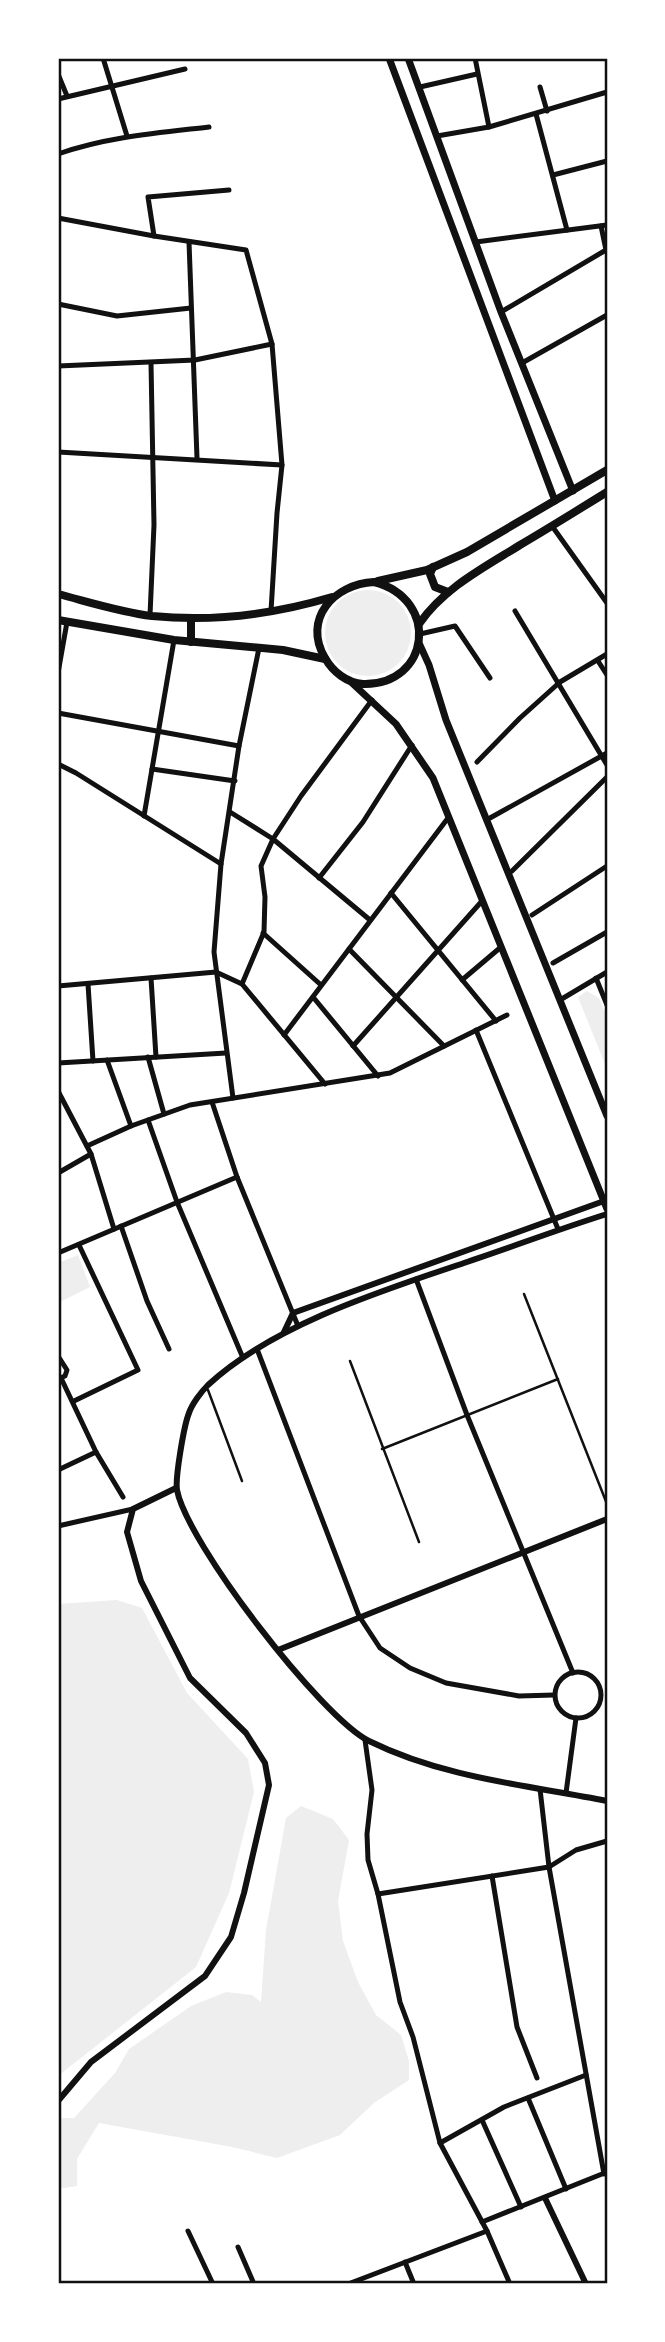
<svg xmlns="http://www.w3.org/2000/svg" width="665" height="2342" font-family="'Alegreya Sans',sans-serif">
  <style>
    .green { fill: #eee }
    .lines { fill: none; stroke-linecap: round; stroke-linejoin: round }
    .service { stroke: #111; stroke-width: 2.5 }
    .minor { stroke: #111; stroke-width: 5 }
    .tertiary { stroke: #111; stroke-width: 6 }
    .secondary { stroke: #111; stroke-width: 7 }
    .primary { stroke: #111; stroke-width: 8 }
    .neatline { fill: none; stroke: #111; stroke-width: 2.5 }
  </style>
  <rect width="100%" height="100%" fill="#fff"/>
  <g class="green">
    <circle cx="368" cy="633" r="43"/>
    <polygon points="587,991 599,998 607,1017 607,1069 578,997"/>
    <polygon points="78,1255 90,1287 58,1303 58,1263"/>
    <polygon points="117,1600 142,1608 187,1693 248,1759 254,1792 229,1893 196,1967 58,2076 58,1604"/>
    <polygon points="301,1806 333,1819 349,1840 338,1901 343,1941 358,1982 376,2015 401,2035 409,2061 409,2080 374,2103 340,2135 277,2158 232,2147 99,2123 77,2159 77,2186 58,2189 58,2127 60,2118 74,2118 115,2073 129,2049 191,2006 226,1992 252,1995 261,2002 266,1930 286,1818"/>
  </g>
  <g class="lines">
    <g class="service">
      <polyline points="524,1294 607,1504"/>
      <polyline points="350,1361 419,1542"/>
      <polyline points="208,1390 242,1481"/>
      <polyline points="382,1449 558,1379"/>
    </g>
    <g class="minor">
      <polyline points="103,58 127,136"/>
      <polyline points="475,58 489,127"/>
      <polyline points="58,74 67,96"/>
      <polyline points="420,87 477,74"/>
      <polyline points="540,87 547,111"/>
      <polyline points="58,99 185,69"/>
      <polyline points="536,114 567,230"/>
      <polyline points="437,136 489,127 607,92"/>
      <path d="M58,154C107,137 157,133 209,127"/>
      <polyline points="553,175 607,161"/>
      <polyline points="58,218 154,236 246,250 272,344 282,465 277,513 271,611"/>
      <polyline points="154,236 148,197 229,190"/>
      <polyline points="189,242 197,458"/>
      <polyline points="476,242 607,225"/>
      <polyline points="58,304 117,316 191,308"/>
      <polyline points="501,312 606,250 601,226"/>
      <polyline points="522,363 607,315"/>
      <polyline points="58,366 195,360 272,344"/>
      <polyline points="58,452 282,465"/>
      <polyline points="552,526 607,603"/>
      <polyline points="515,611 607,765"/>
      <polyline points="150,615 154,525 151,363"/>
      <polyline points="420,634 455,626 490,678"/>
      <polyline points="598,661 607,675"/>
      <polyline points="58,673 67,622"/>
      <polyline points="58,713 239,746"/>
      <polyline points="477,762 520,718 560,682 607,654"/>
      <polyline points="58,764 76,773 221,864"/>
      <polyline points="152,769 235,781"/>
      <polyline points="230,812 273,839 370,920"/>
      <polyline points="144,816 174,640"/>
      <polyline points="490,818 607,753"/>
      <polyline points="512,871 607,777"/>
      <polyline points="319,878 363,822 412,745"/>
      <polyline points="391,893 496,1021"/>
      <polyline points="532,915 607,866"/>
      <polyline points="263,933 321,985"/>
      <polyline points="349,949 444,1046"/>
      <polyline points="553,963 607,932"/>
      <polyline points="151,978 156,1057"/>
      <polyline points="596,978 607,1005"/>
      <polyline points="462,980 501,947"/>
      <polyline points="88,984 93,1061"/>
      <polyline points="242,984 264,932 265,897 261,866 273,839 301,796 372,700"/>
      <polyline points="58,986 216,972 242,984 325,1084"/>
      <polyline points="313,997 378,1076"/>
      <polyline points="560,1000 607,972"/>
      <polyline points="476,1030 558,1229"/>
      <polyline points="284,1035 448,818"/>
      <polyline points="353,1046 482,901"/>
      <polyline points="148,1057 164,1114"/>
      <polyline points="107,1060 131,1126"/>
      <polyline points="58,1063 226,1053"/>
      <polyline points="58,1091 91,1154 114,1229"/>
      <polyline points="233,1098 214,952 221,864 239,746 259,648"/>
      <polyline points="212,1102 237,1177 298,1326"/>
      <polyline points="148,1120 177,1202 243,1358"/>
      <polyline points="87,1146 131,1126 190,1105 390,1073 507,1015"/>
      <polyline points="58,1173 91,1154"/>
      <polyline points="121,1226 147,1301 169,1349"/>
      <polyline points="58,1253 237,1177"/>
      <polyline points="416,1279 467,1415 573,1673"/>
      <polyline points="257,1349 359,1616 380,1648 410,1668 446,1683 519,1696 554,1695"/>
      <polyline points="58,1356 67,1370 65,1376 60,1378"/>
      <polyline points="61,1378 96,1452 123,1497"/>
      <polyline points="74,1401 138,1370 79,1245"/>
      <polyline points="58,1470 96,1452"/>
      <polyline points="58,1526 133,1509"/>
      <circle cx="578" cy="1695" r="23"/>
      <polyline points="365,1740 372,1790 367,1834 368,1860 378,1894 400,2002 413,2037 440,2143 487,2231 510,2284"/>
      <polyline points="540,1789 549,1867 604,2174"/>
      <polyline points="566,1793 576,1718"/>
      <polyline points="492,1876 517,2027 537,2078"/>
      <polyline points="378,1894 549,1867 576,1850 607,1841"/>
      <polyline points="528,2098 566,2189"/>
      <polyline points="482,2120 521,2207"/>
      <polyline points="440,2143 504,2107 586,2075"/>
      <polyline points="482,2222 607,2172"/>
      <polyline points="188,2231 213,2284"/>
      <polyline points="238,2247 254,2284"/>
      <polyline points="405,2262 414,2284"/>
      <polyline points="348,2284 487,2231"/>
    </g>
    <g class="tertiary">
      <path d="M607,1214C559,1229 512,1247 464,1263C381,1291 273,1325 208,1385C201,1392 192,1404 189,1413C184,1425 175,1478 177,1490C187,1543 321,1717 369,1741C444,1778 526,1785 607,1801"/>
      <polyline points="284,1332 293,1313 604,1201"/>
      <polyline points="278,1650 607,1519"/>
      <polyline points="58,2101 91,2062 205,1976 231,1937 244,1893 269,1785 265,1763 246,1733 190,1678 141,1581 127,1532 133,1509 176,1488"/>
      <polyline points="545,2198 586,2284"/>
    </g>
    <g class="secondary">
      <polyline points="389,58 555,501"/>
      <polyline points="408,58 501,312 573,491"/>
      <polyline points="419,643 429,665 446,720 607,1116"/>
      <polyline points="352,683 396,724 433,778 607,1209"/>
    </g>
    <g class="primary">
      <polyline points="433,567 430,574 435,587 448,592"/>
      <polyline points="378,581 427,570 467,552 607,470"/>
      <path d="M374,582C441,599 430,686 363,684C347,683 333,672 325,658C302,619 334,584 374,582Z"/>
      <path d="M58,594C89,602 120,612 152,616C212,622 275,614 332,597"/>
      <polyline points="191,618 191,642"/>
      <polyline points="58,620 174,640 283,650 325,659"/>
      <path d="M419,624C444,588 483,568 520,545C549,528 578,510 607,492"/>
    </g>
  </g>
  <rect width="665" height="2342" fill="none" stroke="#ffffff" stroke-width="119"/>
  <rect x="60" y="60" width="546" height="2222" class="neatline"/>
</svg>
